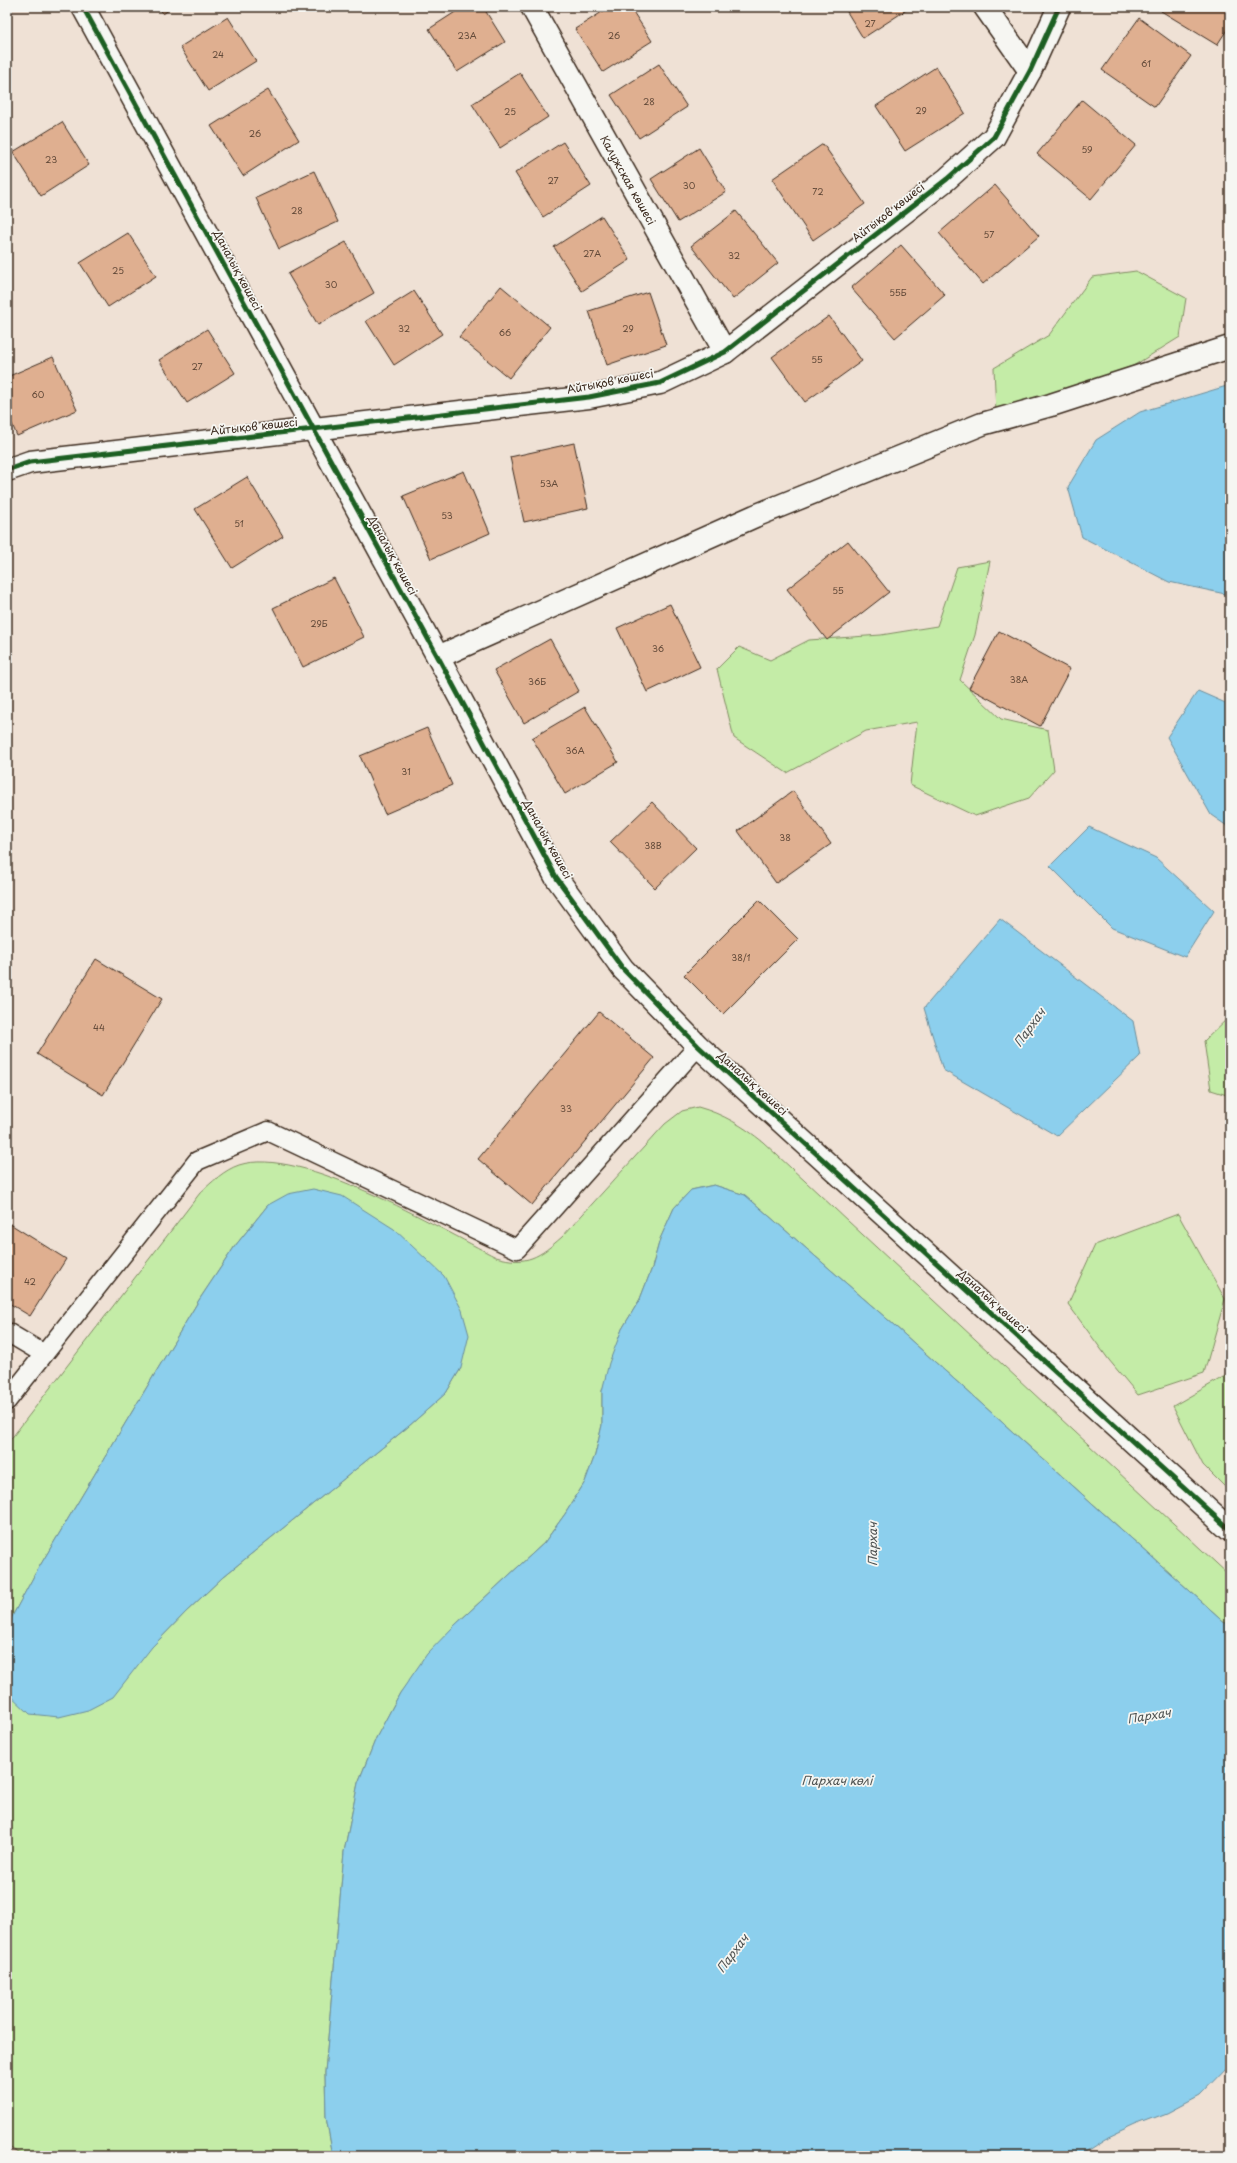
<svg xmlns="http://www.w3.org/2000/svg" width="1237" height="2163" font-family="'Playpen Sans',sans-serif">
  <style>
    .green { fill: #c4eca7; stroke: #808b62 }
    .water { fill: #8ccfed; stroke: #6c8d9a }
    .building { fill: #dfaf90; stroke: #3b2a1e }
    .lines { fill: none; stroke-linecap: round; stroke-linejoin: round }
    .service-casing { stroke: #3b2a1e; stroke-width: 21 }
    .minor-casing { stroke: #3b2a1e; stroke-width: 25 }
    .tertiary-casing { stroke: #3b2a1e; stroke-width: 25 }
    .service { stroke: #f6f6f2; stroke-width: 18 }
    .minor { stroke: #f6f6f2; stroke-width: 22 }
    .tertiary { stroke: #f6f6f2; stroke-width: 22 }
    .cycleway-casing { stroke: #f6f6f2; stroke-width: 8 }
    .cycleway { stroke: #1b5e20; stroke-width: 5 }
    .labels { text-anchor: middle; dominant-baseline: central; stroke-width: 3.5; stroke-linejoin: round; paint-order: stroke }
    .number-label { font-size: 9px; fill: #644b3a }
    .street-label { font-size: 11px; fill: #3b2a1e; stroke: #f6f6f2 }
    .water-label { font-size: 12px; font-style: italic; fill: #4f5352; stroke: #f6f6f2 }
  </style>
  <rect width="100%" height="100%" fill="#efe1d5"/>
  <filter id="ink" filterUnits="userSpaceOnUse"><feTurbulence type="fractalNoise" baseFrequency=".025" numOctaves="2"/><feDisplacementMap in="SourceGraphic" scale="8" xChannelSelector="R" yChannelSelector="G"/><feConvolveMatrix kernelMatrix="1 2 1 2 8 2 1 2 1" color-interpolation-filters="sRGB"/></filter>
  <g filter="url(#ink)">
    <g class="green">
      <polygon points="1136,271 1186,298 1180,337 1133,366 1039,399 996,412 994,368 1049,335 1092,277"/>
      <polygon points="990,561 975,635 960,680 1001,719 1048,730 1054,770 1029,798 975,816 910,785 917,722 866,731 787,773 734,738 717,669 739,647 770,660 809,640 881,635 937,626 957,567"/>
      <polygon points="1230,1016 1230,1096 1211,1090 1204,1041"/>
      <path d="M698,1107C723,1114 743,1126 763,1142L1230,1576V1627L886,1318L745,1195L714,1185L691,1190L674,1208L660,1239L652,1268L640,1299L622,1329L602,1391V1425L595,1455L585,1482L565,1514L544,1543L455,1625L400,1693L376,1738L358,1783L344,1852L325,2073L326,2117L333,2156H24L7,2146V1692L8,1694L152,1647L186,1612L224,1576L409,1426L446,1393L461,1368L268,1205L235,1246L199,1300L35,1574L7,1626V1444L200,1193C212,1182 224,1170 239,1165C301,1145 438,1228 496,1257C527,1266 539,1257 562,1237L665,1124L682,1111Z"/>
      <polygon points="1178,1214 1225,1299 1204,1373 1138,1395 1109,1360 1068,1304 1095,1245"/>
      <polygon points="1225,1376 1230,1378 1230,1492 1203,1465 1173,1406"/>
    </g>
    <g class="water">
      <polygon points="1230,385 1230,595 1169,582 1082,537 1068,487 1096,440 1140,412"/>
      <polygon points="1198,691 1230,705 1230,828 1211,815 1167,737"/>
      <polygon points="1089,827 1156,858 1214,911 1185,957 1112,928 1050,866"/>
      <polygon points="1000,919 1133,1021 1140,1056 1057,1136 943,1070 924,1008"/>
      <polygon points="714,1185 745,1195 886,1318 1230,1627 1230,2064 1199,2096 1167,2113 1135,2125 1105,2139 1079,2156 333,2156 326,2117 325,2073 344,1852 358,1783 376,1738 400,1693 427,1654 455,1625 544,1543 565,1514 585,1482 595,1455 602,1425 602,1391 609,1363 622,1329 640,1299 652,1268 660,1239 674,1208 691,1190"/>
      <polygon points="313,1189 342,1196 394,1229 444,1276 462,1310 469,1335 461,1368 446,1393 409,1426 224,1576 186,1612 152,1647 113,1697 88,1710 59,1717 30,1714 7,1692 8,1624 35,1574 199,1300 235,1246 268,1205 288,1194"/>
    </g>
    <g class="building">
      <polygon points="159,7 173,7 163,14"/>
      <polygon points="463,7 483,7 505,42 457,72 429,29"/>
      <polygon points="610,7 630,7 652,41 603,72 575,29"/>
      <polygon points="844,7 911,7 863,38"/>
      <polygon points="1163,7 1230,7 1230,25 1217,45 1161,11"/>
      <polygon points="228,17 256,61 208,91 180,47"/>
      <polygon points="1139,18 1191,56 1155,107 1102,70"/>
      <polygon points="659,64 687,107 639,138 611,95"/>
      <polygon points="936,67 965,113 905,151 876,106"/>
      <polygon points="520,73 548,117 500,148 472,104"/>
      <polygon points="268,90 299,140 243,176 211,126"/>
      <polygon points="1082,100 1136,145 1091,199 1037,154"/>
      <polygon points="62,122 89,165 41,196 13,152"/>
      <polygon points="563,142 591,186 543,217 515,173"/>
      <polygon points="823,144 865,204 813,240 772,179"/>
      <polygon points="699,148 726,192 678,222 651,179"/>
      <polygon points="314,171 338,222 279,249 256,198"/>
      <polygon points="995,185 1039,236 983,284 939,233"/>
      <polygon points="736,211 778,263 733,299 691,246"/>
      <polygon points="602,216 630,260 582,291 554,247"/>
      <polygon points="128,233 156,276 108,307 80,263"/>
      <polygon points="346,242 374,293 318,325 288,274"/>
      <polygon points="901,245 945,295 895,338 851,288"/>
      <polygon points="501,286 550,327 509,378 459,337"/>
      <polygon points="414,291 442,334 394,365 366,321"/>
      <polygon points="648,292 666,345 607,365 589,311"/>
      <polygon points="829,316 862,361 805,402 772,357"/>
      <polygon points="207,329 235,373 187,403 159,360"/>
      <polygon points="53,357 77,410 17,436 7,412 7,377"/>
      <polygon points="574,443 588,508 524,522 510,457"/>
      <polygon points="464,471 490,533 431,559 403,496"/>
      <polygon points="247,477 283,536 232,568 195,509"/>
      <polygon points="848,541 889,592 827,640 787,589"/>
      <polygon points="334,578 364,637 303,667 273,608"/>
      <polygon points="670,604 700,667 647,692 617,628"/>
      <polygon points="999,631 1070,669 1040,726 969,688"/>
      <polygon points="550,639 579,691 524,723 494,670"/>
      <polygon points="585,707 618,762 565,794 532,738"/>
      <polygon points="427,728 452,785 385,814 360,756"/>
      <polygon points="793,791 831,844 776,883 738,831"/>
      <polygon points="652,802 696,848 655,888 610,842"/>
      <polygon points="759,900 798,939 723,1014 684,975"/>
      <polygon points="96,959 162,999 103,1095 37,1054"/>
      <polygon points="599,1012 654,1058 532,1205 478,1159"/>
      <polygon points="7,1222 66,1259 30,1316 7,1302"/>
    </g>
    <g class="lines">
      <g class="service-casing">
        <g id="service">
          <polyline points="7,1332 44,1354"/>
          <polyline points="7,1401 197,1161 268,1131 517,1249 698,1046"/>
        </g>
      </g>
      <g class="minor-casing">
        <g id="minor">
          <path id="s1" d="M532,7L725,352"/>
          <polyline points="985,7 1030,71"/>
          <polyline points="7,470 30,462 589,397 660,383 725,352 947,179 994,137 1030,71 1059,7"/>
          <polyline points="438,657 755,516 982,424 1051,405 1230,347"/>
        </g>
      </g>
      <g class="tertiary-casing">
        <polyline id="tertiary" points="83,7 438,657 556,877 623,969 698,1046 1230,1530"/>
      </g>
      <use href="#service" class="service"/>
      <use href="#minor" class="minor"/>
      <use href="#tertiary" class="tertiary"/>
      <g class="cycleway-casing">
        <g id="cycleway">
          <polyline points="83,7 438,657 556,877 623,969 698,1046 1230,1530"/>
          <polyline points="7,470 30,462 589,397 660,383 725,352 947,179 994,137 1030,71 1059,7"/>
        </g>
      </g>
      <use href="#cycleway" class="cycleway"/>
    </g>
  </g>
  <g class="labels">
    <g class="number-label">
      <text x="870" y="23">27</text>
      <text x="467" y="35">23А</text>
      <text x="614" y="35">26</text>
      <text x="218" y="54">24</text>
      <text x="1146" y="63">61</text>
      <text x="649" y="101">28</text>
      <text x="921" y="110">29</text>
      <text x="510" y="111">25</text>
      <text x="255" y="133">26</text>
      <text x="1087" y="149">59</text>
      <text x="51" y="159">23</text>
      <text x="553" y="180">27</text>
      <text x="689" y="185">30</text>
      <text x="818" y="191">72</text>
      <text x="297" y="210">28</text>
      <text x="989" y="234">57</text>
      <text x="592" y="253">27А</text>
      <text x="734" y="255">32</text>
      <text x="118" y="270">25</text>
      <text x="331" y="284">30</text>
      <text x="898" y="292">55Б</text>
      <text x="404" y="328">32</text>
      <text x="628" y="328">29</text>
      <text x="505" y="332">66</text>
      <text x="817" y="359">55</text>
      <text x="197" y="366">27</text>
      <text x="38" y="394">60</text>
      <text x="549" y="483">53А</text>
      <text x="447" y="515">53</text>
      <text x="239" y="523">51</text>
      <text x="838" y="590">55</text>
      <text x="319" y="623">29Б</text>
      <text x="658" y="648">36</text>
      <text x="1019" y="679">38А</text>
      <text x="537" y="681">36Б</text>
      <text x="575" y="750">36А</text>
      <text x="406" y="771">31</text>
      <text x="785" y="837">38</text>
      <text x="653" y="845">38В</text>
      <text x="741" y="957">38/1</text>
      <text x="99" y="1027">44</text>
      <text x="566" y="1108">33</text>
      <text x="30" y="1281">42</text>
    </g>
    <g class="street-label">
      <text stroke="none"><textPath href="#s1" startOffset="198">Калужская көшесі</textPath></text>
      <text transform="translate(888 212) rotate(-38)">Айтықов көшесі</text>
      <text transform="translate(238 270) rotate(62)">Даналық көшесі</text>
      <text transform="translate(610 381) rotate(-11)">Айтықов көшесі</text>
      <text transform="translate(254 426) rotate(-6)">Айтықов көшесі</text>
      <text transform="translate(393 555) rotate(61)">Даналық көшесі</text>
      <text transform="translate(548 839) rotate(61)">Даналық көшесі</text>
      <text transform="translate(753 1083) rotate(42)">Даналық көшесі</text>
      <text transform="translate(993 1301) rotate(42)">Даналық көшесі</text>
    </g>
    <g class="water-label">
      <text transform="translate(1029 1027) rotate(-54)">Пархач</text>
      <text transform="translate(872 1544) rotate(-90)">Пархач</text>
      <text transform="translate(1149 1715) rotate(-9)">Пархач</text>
      <text x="837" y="1780">Пархач көлі</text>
      <text transform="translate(732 1953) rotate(-53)">Пархач</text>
    </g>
  </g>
  <rect width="1237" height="2163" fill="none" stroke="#f6f6f2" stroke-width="24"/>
  <rect x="12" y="12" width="1213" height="2139" fill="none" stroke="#3b2a1e" stroke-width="1.5" filter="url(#ink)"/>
</svg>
